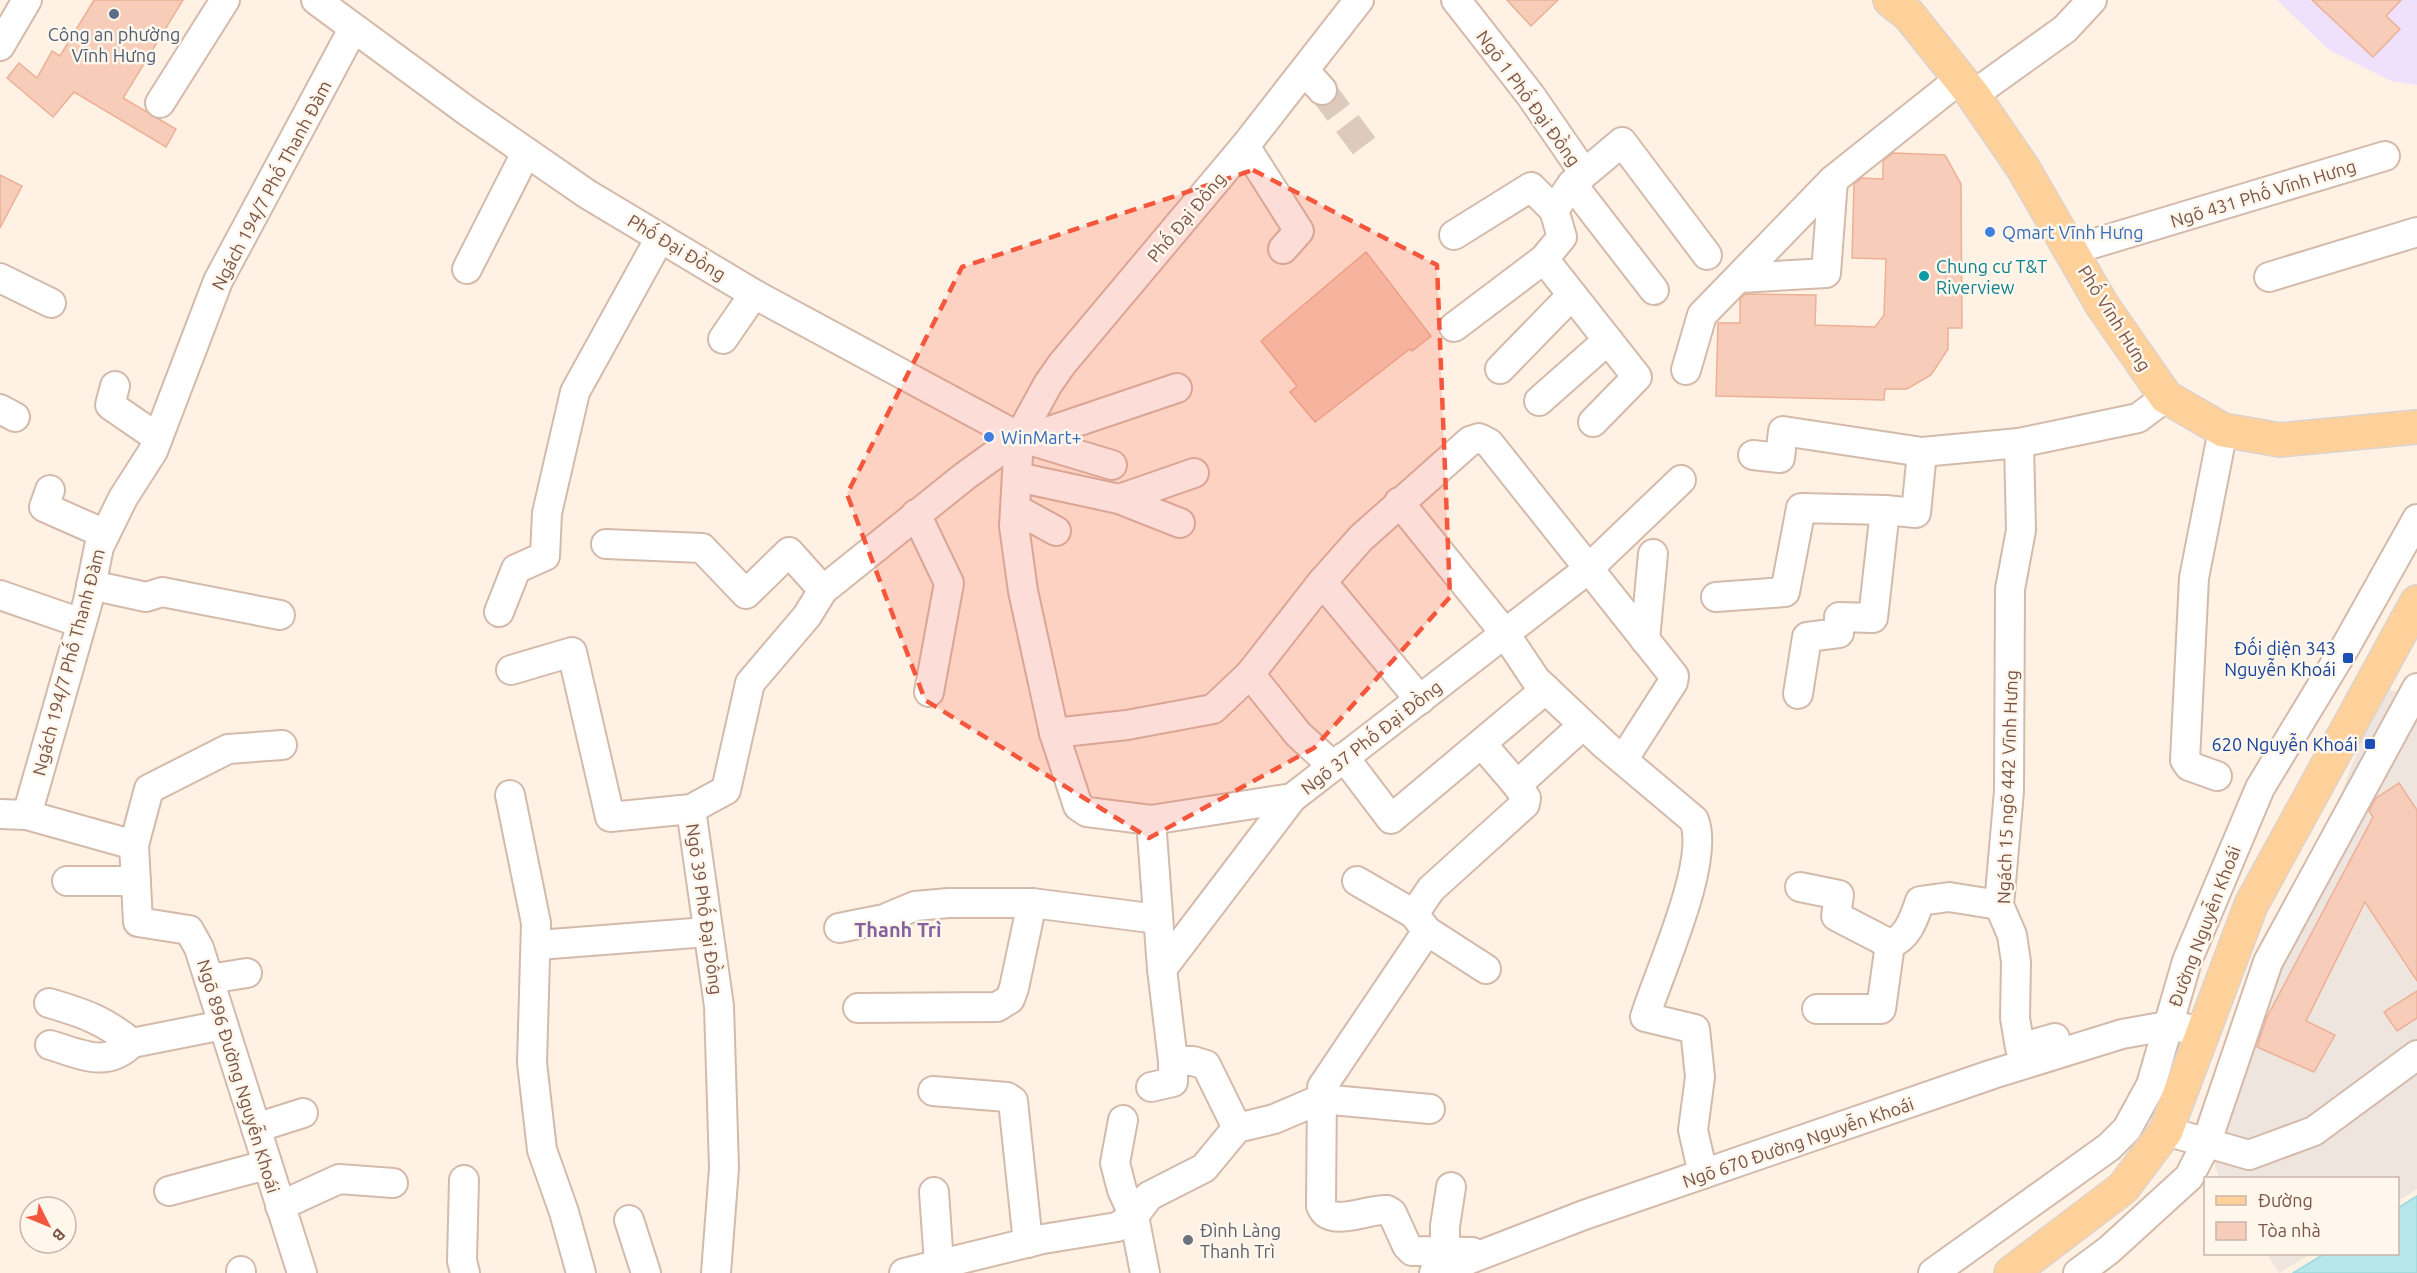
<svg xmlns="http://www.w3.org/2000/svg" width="2417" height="1273" font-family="Ubuntu,sans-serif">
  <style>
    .industrial { fill: #eee5df }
    .education { fill: #efe0fb }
    .water { fill: #b6e7eb; stroke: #9bd9de; stroke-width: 1.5 }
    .building { fill: #f7ccb8; stroke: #ecb097; stroke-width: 1.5 }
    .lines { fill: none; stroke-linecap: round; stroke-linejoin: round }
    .minor-tunnel { stroke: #decabc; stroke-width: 28; stroke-dasharray: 28 14; stroke-linecap: butt }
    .minor-casing { stroke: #d4baab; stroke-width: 32 }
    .major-casing { stroke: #dcd3cf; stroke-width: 36 }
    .minor { stroke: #fff; stroke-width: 28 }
    .major { stroke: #ffd19a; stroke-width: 33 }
    .marked { fill: #f6563c; fill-opacity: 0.2; stroke: #f6563c; stroke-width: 4.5; stroke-dasharray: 12 8; stroke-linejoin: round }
    .service-dot { fill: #5c6f8a; stroke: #fff6ec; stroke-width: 2 }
    .shop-dot { fill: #3f7fe0; stroke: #fff6ec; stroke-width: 2 }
    .culture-dot { fill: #0f9aa8; stroke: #fff6ec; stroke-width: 2 }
    .transit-dot { fill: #1a4fb4; stroke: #fff6ec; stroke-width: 2 }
    .worship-dot { fill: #6b7280; stroke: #fff6ec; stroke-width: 2 }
    .labels { text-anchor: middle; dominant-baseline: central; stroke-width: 5; stroke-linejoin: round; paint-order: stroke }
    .service-label { font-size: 18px; fill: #4e5e75; stroke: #fff6ec }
    .street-label { font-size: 18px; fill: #7a5446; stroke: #fff6ec }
    .shop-label { font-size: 18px; fill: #366cbe; stroke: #fff6ec; text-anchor: start }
    .culture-label { font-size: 18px; fill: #0d838f; stroke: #fff6ec; text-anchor: start }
    .transit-label { font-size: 18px; fill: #164399; stroke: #fff6ec; text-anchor: end }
    .worship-label { font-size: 18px; fill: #5b616d; stroke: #fff6ec; text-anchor: start }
    .neighbourhood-label { font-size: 20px; font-weight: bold; fill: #85619e; stroke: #fff6ec }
  </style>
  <rect width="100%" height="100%" fill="#fff2e4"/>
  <g class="industrial">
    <polygon points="2382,685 2417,703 2417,1189 2398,1201 2398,1178 2219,1178 2198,1118 2277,963"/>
    <polygon points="2267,1254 2311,1254 2279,1273"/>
  </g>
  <polygon class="education" points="2277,0 2417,0 2417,85 2391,81 2329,50"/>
  <polygon class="water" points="2417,1196 2417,1273 2293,1273 2324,1254 2398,1254 2398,1208"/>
  <g class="building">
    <polygon points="94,0 183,0 123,98 176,129 166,147 74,92 53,117 7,78 19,63 37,78 52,51 60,56"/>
    <polygon points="1507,0 1558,0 1531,26"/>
    <polygon points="2312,0 2401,0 2386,16 2400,29 2373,57"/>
    <polygon points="1893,153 1945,155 1961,184 1962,328 1948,328 1948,349 1931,375 1907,389 1885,389 1884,400 1716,396 1718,323 1740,323 1740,299 1745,294 1816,295 1815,325 1875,327 1884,315 1886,259 1852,258 1854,184 1862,178 1883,179 1883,161"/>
    <polygon points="0,175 22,186 0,228"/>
    <polygon points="1366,252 1431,336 1412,351 1410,349 1315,422 1290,392 1297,386 1261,341"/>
    <polygon points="2399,783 2417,810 2417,981 2365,902 2306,1021 2335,1035 2314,1072 2257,1047 2266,1019 2373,817 2369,811 2376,798"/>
    <polygon points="2417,991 2417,1018 2397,1031 2384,1012"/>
  </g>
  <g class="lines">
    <polyline class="minor-tunnel" points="1322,90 1371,155"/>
    <g class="minor-casing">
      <g id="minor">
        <polyline points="316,0 467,111 587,194 754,294 1019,437 1112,465"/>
        <polyline points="1359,0 1245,146 1062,364 1048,384 1019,437 1014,526 1023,591 1054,733 1078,806 1087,812 1151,820 1292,798 1587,570 1681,480"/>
        <polyline points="1456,0 1531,96 1584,173"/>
        <polyline points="0,46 27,0"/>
        <polyline points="1305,71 1322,90"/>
        <polyline points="1973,95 2065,29 2092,0"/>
        <polyline points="160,103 225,0"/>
        <polyline points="1245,146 1299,231 1283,249"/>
        <polyline points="1572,184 1654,290"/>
        <polyline points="1454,235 1531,187 1554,210"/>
        <polyline points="2072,250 2385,156"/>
        <polyline points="1544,259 1637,377 1593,422"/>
        <polyline points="467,269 526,153"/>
        <polyline points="2269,277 2417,232"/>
        <polyline points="0,278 51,303"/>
        <polyline points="1740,278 1826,273 1833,180"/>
        <polyline points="1454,327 1544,259 1562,237 1554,210 1572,184 1622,142 1707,255"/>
        <polyline points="723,339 754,294"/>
        <polyline points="1500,369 1572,295"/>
        <polyline points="1686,370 1702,315 1833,180 1961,78"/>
        <polyline points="115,386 110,405 158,438"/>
        <polyline points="1539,401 1608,340"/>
        <polyline points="0,409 15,417"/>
        <polyline points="1026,439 1177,388"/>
        <polyline points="2019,443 2021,530 2010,589 2009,791 1999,905 2012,935 2016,962 2015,1018 2020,1048 2055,1038"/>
        <polyline points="1753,455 1780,458 1783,431 1922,452 2019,443 2138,418 2166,397"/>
        <polyline points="1017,477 1119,499 1180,523"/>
        <polyline points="50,490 44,507 105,534"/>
        <polyline points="1119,499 1194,473"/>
        <path d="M1399,502L1504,632L1536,680L1605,745L1694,820C1711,861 1659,972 1645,1017L1695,1029L1700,1077L1693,1130L1703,1174"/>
        <polyline points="1016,509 1056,531"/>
        <polyline points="916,514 949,583 929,692"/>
        <polyline points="606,544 702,548 746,594 789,552 823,590"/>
        <polyline points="1322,582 1420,700"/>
        <polyline points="91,585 146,597 162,592 280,615"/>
        <polyline points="0,595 81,623"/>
        <polyline points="1716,597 1785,592 1801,508 1885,510 1916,513 1922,452"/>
        <polyline points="499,612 516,569 545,556 547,513 575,392 660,238"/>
        <polyline points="1645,640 1653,554"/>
        <polyline points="511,670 572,652 610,817 691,809 726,790 750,683 807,616 823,590 965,476 1019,437"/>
        <polyline points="1250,674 1298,734 1333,766"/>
        <polyline points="1798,694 1807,637 1839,633 1839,617 1873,618 1885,510"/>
        <polyline points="1054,733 1127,725 1213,709 1250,674 1322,582 1361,538 1470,441 1479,438 1489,443 1674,676 1673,682 1623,760"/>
        <polyline points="1482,744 1517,785"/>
        <polyline points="1344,757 1391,819 1546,689"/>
        <polyline points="2217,776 2189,766 2185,760 2194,578 2223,430"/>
        <polyline points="510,795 536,923 532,1063 542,1150 564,1212 581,1273"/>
        <polyline points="691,809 719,1006 724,1168 716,1273"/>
        <polyline points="0,814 27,815 134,845 138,922 189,930 199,948 302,1273"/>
        <polyline points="27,815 88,601 99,547 123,498 153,451 218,281 353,29"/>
        <polyline points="1151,820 1162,969 1173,1061 1193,1061 1206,1065 1237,1128"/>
        <polyline points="134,845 149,789 228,749 282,745"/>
        <polyline points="67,881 136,881"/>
        <polyline points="1357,881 1414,914"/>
        <path d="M1800,887L1839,895L1836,916L1890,944C1908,938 1914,918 1920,901L1949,897L1999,905"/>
        <polyline points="839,928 884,919 915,906 949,903 1032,903 1158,919"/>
        <polyline points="1427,931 1486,969"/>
        <polyline points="538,945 707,932"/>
        <polyline points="1162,969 1292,798"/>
        <polyline points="209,979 247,973"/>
        <path d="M49,1003C83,1013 104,1020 132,1043L223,1025"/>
        <polyline points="858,1008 997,1007 1010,999 1014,988 1032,903"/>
        <polyline points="1817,1009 1881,1009 1890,944"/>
        <path d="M50,1045C81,1054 106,1069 132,1043"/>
        <polyline points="1151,1087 1173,1082 1173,1061"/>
        <polyline points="933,1091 1007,1097 1013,1101 1028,1243"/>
        <polyline points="1123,1120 1115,1163 1122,1190 1134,1216 1145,1273"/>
        <polyline points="256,1128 303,1113"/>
        <polyline points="2166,1131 2249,1155 2314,1131 2417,1055"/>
        <polyline points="464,1180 462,1261 465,1273"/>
        <polyline points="169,1191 266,1165"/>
        <polyline points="934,1192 939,1264"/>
        <polyline points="280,1206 339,1179 393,1183"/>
        <polyline points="629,1220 646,1273"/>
        <polyline points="1445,1251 1445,1226 1451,1187"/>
        <path d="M1472,1252L1412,1251L1407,1246L1392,1213L1387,1210C1369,1208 1330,1229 1321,1206L1322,1087L1427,931L1414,914L1431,889L1525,804L1526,798L1517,785L1583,725"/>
        <polyline points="241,1271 241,1273"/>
        <polyline points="904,1273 1043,1239 1117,1227 1134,1216 1149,1196 1204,1168 1237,1128 1274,1119 1321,1099 1430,1109"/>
        <polyline points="1434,1273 1584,1215 1993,1074 2122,1034 2167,1026 2185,1028"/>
        <polyline points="1933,1273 2109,1147 2127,1129 2151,1085 2187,961 2260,788 2347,644 2417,519"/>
        <polyline points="2078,1273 2109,1250 2189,1177 2206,1144 2268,962 2417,688"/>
      </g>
    </g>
    <g class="major-casing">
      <g id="major">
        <polyline points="1890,0 1909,15 1973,95 2023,168 2102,305 2166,397 2223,430 2280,440 2417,427"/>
        <polyline points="2011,1273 2123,1188 2166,1131 2251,905 2417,602"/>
      </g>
    </g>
    <use href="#minor" class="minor"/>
    <use href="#major" class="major"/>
  </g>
  <path class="marked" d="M1253,170L1437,265L1450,597L1314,748L1149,838L925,700L847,494L962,267Z"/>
  <circle class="service-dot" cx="114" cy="14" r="6"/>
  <g class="shop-dot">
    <circle cx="1990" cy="232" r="6"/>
    <circle cx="989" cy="437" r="6"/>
  </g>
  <circle class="culture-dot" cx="1924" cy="276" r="6"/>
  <g class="transit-dot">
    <rect x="2342" y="652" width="12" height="12" rx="3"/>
    <rect x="2364" y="738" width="12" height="12" rx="3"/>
  </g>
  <circle class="worship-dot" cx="1188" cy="1240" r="6"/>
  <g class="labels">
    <g class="service-label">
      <text x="114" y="34">Công an phường<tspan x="114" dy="21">Vĩnh Hưng</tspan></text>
    </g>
    <g class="street-label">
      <text transform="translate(1529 98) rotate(54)">Ngõ 1 Phố Đại Đồng</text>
      <text transform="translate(271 185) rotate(-62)">Ngách 194/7 Phố Thanh Đàm</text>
      <text transform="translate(2263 193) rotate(-17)">Ngõ 431 Phố Vĩnh Hưng</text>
      <text transform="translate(1186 217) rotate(-50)">Phố Đại Đồng</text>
      <text transform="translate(677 247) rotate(31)">Phố Đại Đồng</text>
      <text transform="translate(2115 318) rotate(58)">Phố Vĩnh Hưng</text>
      <text transform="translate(68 662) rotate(-75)">Ngách 194/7 Phố Thanh Đàm</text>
      <text transform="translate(1371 737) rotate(-38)">Ngõ 37 Phố Đại Đồng</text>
      <text transform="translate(2007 787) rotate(-88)">Ngách 15 ngõ 442 Vĩnh Hưng</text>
      <text transform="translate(705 909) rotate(82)">Ngõ 39 Phố Đại Đồng</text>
      <text transform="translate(2204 926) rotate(-69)">Đường Nguyễn Khoái</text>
      <text transform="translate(239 1076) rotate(73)">Ngõ 896 Đường Nguyễn Khoái</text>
      <text transform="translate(1798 1142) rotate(-19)">Ngõ 670 Đường Nguyễn Khoái</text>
    </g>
    <g class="shop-label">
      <text x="2002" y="232">Qmart Vĩnh Hưng</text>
      <text x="1001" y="437">WinMart+</text>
    </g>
    <g class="culture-label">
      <text x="1936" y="266">Chung cư T&amp;T<tspan x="1936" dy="21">Riverview</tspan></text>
    </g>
    <g class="transit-label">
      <text x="2336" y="648">Đối diện 343<tspan x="2336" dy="21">Nguyễn Khoái</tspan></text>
      <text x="2358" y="744">620 Nguyễn Khoái</text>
    </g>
    <g class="worship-label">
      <text x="1200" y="1230">Đình Làng<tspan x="1200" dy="21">Thanh Trì</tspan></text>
    </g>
    <g class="neighbourhood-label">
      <text x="898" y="929">Thanh Trì</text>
    </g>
  </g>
  <rect x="2204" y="1177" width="195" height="78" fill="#fff6ec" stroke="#cab5aa" stroke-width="1.5"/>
  <rect x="2216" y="1196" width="30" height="9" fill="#ffd19a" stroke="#cab5aa" stroke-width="1.5"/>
  <text x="2258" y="1207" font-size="18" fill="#7a5446">Đường</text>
  <rect x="2216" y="1222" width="30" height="18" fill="#f7ccb8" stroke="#cab5aa" stroke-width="1.5"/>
  <text x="2258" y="1237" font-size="18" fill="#7a5446">Tòa nhà</text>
  <g transform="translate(48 1225) rotate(133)"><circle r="28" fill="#fff6ec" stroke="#cab5aa" stroke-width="1.5"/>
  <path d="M0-4.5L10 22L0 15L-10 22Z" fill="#f6563c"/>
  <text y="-9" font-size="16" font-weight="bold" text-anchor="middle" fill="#7a5446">B</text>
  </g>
</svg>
